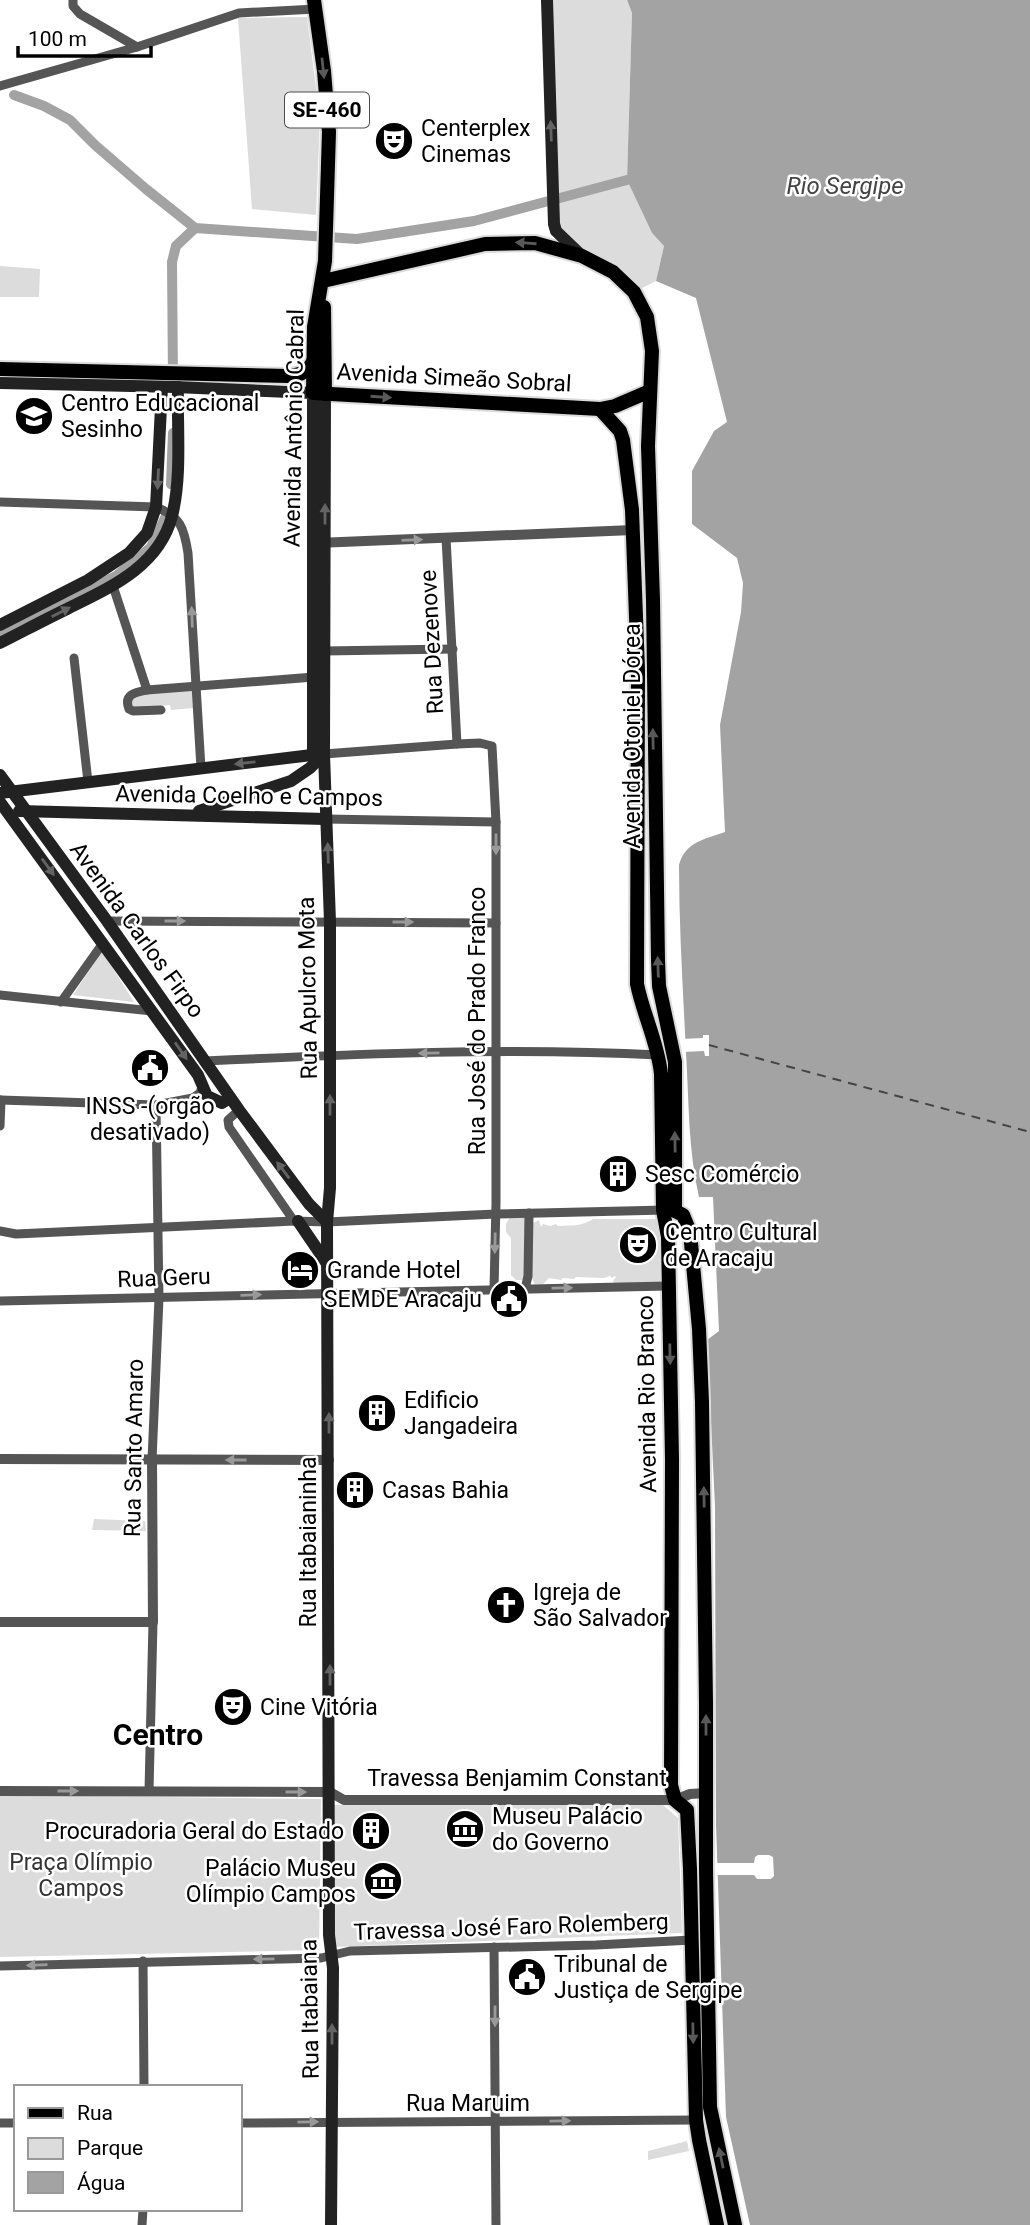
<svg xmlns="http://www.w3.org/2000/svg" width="1030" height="2225" font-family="Roboto,sans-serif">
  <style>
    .green { fill: #dcdcdc }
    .water { fill: #a3a3a3 }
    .pier { fill: #fff }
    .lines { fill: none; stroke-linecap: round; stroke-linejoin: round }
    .canal { stroke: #a3a3a3; stroke-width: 10 }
    .ferry { stroke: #444; stroke-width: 2; stroke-dasharray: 9 7; stroke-linecap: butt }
    .primary-casing { stroke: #dbdbdb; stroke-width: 18 }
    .minor { stroke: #555; stroke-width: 9 }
    .tertiary { stroke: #555; stroke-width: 10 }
    .secondary { stroke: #222; stroke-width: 12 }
    .primary { stroke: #000; stroke-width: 14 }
    .oneway { fill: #595959 }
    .oneway2 { fill: #646464 }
    .oneway3 { fill: #999 }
    .labels { text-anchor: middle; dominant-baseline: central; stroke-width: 5; stroke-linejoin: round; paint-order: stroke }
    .shield { fill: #fff; stroke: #4c4c4c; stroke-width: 2 }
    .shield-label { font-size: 21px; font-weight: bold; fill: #000 }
    .poi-label { font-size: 23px; fill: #000; stroke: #fff; text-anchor: start }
    .street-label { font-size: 23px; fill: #000; stroke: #fff }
    .park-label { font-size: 23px; fill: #333; stroke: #fff }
    .water-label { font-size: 24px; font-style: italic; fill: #444; stroke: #fff }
    .district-label { font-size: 30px; font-weight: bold; fill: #000; stroke: #fff }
  </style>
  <rect width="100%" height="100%" fill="#fff"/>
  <g class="green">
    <polygon points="547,0 627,0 632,13 627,180 652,233 664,246 656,281 634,292 556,231"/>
    <polygon points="307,17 320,119 316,215 252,209 238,18"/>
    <polygon points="0,266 40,269 39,297 0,297"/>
    <polygon points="192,690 193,708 171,710 170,705 131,709 130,696"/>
    <polygon points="102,951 134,1002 73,995"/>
    <polygon points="522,1216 526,1219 526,1228 524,1232 525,1280 516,1280 511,1275 511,1238 506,1232 506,1224 510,1217"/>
    <path d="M593,1219H657L661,1221L662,1282L615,1284L613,1281L616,1277L615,1276L612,1278L610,1276L604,1278L576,1277L574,1279L563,1278L561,1280L549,1278L543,1284H535L531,1277L533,1223L539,1220L541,1227L543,1224L550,1226L556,1224L558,1226C569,1225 582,1227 593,1219Z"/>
    <polygon points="94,1519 145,1521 146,1531 92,1530"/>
    <polygon points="0,1795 321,1799 319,1950 0,1957"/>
    <polygon points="334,1805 663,1805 678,1818 682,1933 334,1947"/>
    <polygon points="687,2141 689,2151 648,2160 648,2151"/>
  </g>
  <path class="water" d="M627,0H1030V2225H750L726,2117L716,1825L715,1506L707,1340L719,1331L713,1197H699C688,1150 689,1101 686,1053C683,990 679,928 679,865C685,842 705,839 725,832L720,725L741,612L743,583L737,558L692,524V471L714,431L727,422L696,298L656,281L664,246L652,233L627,180L632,13Z"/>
  <g class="pier">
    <polygon points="703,1035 709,1035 709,1056 705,1056 704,1051 683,1052 681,1039 703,1038"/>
    <polygon points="758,1855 769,1855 773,1857 774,1876 771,1879 757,1879 754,1875 716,1875 716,1863 754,1863 755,1857"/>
  </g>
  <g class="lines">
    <g class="canal">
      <polyline points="14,95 44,106 70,120 95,145 146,189 195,228 357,239 474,221 627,180"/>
      <polyline points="173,379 172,262 176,246 195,228"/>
      <polyline points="171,484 173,433"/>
      <polyline points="0,634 116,576 151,547 166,516"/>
    </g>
    <polyline class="ferry" points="709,1045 1030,1132"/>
    <g class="primary-casing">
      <g id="primary">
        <polyline points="314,0 324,71 329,132 325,261 314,327 313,393 600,409 615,406 650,391"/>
        <polyline points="323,281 485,244 535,243 582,256 613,272 634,292 647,317 652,351 648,446 653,600 658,960 659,986 675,1062 675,1211 683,1215 690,1232 699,1329 702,1402 706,1703 706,1869 710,2107 735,2225"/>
        <polyline points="324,307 325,394"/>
        <path d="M0,369L289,376C302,375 308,371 314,360"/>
        <path d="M600,409L620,431L623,440L632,510L638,670L637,984C643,1014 658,1043 661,1074L663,1210L668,1237L672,1459L671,1785L675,1800L687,1810L690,1869L696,2120L699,2140L717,2225"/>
      </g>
    </g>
    <g class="minor">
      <polyline points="73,0 73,6 80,14 137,47"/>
      <polyline points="0,86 137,47 239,13 316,9"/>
      <path d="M0,502L156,507C181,517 184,528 188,553L201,768"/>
      <polyline points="446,538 457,744"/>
      <polyline points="113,586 147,690"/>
      <polyline points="324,651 453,649"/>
      <polyline points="74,658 88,782"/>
      <path d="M161,710L133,711L129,709C123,694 136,692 147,690L314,677"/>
      <polyline points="324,754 457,744 480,743 492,746 496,822 496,1203 494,1290"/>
      <polyline points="326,819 496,822"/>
      <polyline points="107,921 496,923"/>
      <polyline points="0,995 152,1011"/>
      <polyline points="61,1002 103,943"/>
      <path d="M205,1061C356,1054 508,1047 659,1055"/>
      <polyline points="0,1100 156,1105 193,1098 200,1093 202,1087"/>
      <polyline points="239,1110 228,1120 229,1127 294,1221"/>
      <polyline points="0,1126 1,1100"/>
      <polyline points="0,1231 16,1234 294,1221 327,1222 496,1214 666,1210"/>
      <polyline points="525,1289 528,1276 529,1213"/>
      <polyline points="0,1301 668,1286"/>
      <polyline points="152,1460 159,1298 156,1105"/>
      <polyline points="149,1791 153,1622"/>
      <polyline points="494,1947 496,2225"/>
      <polyline points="143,1961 144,2087"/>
      <polyline points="0,1966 321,1958 350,1951 596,1945 692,1940"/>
      <polyline points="0,2123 16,2123"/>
      <polyline points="240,2123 696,2120"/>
      <polyline points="142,2225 143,2209"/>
    </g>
    <g class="tertiary">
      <polyline points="317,543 633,530"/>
      <polyline points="0,1459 329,1460"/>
      <polyline points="0,1622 153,1622 152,1460"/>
      <polyline points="0,1791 330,1792 344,1800 675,1800 690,1794 706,1793"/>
    </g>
    <g class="secondary">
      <polyline points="547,0 554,224 556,231 581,255"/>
      <polyline points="0,383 175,387 313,393 313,755"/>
      <polyline points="325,394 324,754 330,922 330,1188 327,1222 329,1935 333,1968 331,2225"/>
      <polyline points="0,625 88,580 129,553 147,533 156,507 162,387"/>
      <path d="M0,643C22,632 44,620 67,609C109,588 159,567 172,516C182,477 177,428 178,387"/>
      <polyline points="0,775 107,921 239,1110 309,1204 327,1222"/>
      <polyline points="0,793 320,754"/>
      <polyline points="0,802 198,1075 207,1096 222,1103 230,1098"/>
      <polyline points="19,811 326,819"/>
      <polyline points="199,811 291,781 310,768 324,754"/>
      <polyline points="298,1221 328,1265"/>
    </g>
    <use href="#primary" class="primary"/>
  </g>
  <defs><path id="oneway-solid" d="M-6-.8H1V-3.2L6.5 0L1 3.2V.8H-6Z" transform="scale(1.75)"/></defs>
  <g class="oneway">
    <use href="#oneway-solid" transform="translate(323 68) rotate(84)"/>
    <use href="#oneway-solid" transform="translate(526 243) rotate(-176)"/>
    <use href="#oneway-solid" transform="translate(381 397) rotate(4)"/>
    <use href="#oneway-solid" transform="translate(653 739) rotate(-91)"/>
    <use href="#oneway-solid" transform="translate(658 967) rotate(-92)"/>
    <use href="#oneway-solid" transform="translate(675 1142) rotate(-91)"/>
    <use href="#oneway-solid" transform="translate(670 1354) rotate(89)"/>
    <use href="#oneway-solid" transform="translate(704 1497) rotate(-91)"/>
    <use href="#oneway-solid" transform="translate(706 1725) rotate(-90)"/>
    <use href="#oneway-solid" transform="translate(693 2033) rotate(89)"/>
    <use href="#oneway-solid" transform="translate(721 2158) rotate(-102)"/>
  </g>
  <g class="oneway2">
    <use href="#oneway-solid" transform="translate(551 131) rotate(-92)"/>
    <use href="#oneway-solid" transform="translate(158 479) rotate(93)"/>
    <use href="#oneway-solid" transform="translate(325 514) rotate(-90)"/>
    <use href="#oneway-solid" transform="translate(61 612) rotate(-27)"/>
    <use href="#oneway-solid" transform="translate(245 763) rotate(174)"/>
    <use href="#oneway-solid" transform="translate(328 853) rotate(-92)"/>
    <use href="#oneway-solid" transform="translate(48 867) rotate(54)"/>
    <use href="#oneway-solid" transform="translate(181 1051) rotate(55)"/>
    <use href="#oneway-solid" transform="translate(330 1105) rotate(-90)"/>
    <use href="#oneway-solid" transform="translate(283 1170) rotate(-127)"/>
    <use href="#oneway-solid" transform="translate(329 1423) rotate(-90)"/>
    <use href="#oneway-solid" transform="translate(330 1675) rotate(-90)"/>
    <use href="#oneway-solid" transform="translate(332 2034) rotate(-90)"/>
  </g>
  <g class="oneway3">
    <use href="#oneway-solid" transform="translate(412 540) rotate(-2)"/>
    <use href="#oneway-solid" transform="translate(192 617) rotate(-92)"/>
    <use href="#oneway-solid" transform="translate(496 844) rotate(90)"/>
    <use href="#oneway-solid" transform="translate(175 921)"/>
    <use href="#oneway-solid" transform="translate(403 922)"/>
    <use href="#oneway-solid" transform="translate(429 1053) rotate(179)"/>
    <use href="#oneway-solid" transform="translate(495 1243) rotate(91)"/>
    <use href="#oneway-solid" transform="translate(562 1288) rotate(-1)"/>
    <use href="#oneway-solid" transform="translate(251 1295) rotate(-2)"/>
    <use href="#oneway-solid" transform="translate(236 1460) rotate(180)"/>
    <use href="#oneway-solid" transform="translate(68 1791)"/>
    <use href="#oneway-solid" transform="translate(296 1792)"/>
    <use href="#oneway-solid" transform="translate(264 1959) rotate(179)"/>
    <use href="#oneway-solid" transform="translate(37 1965) rotate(178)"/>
    <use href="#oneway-solid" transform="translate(495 2016) rotate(90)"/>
    <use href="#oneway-solid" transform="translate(560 2121) rotate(-1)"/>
    <use href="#oneway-solid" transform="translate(308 2122) rotate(-1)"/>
  </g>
  <defs>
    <g id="theatre-disc" transform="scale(2.0125)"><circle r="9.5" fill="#000" stroke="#fff"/><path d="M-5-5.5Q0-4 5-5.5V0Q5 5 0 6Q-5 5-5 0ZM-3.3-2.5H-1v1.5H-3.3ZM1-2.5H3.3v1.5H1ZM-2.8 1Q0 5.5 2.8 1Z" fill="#fff"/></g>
    <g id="school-disc" transform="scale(2.0125)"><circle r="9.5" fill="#000" stroke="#fff"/><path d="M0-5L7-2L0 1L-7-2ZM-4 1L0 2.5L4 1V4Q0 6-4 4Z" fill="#fff"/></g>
    <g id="civic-disc" transform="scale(2.0125)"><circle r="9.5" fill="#000" stroke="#fff"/><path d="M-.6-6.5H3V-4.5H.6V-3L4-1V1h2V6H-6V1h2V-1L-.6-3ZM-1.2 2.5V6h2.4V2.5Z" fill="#fff"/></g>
    <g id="building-disc" transform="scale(2.0125)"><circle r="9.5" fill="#000" stroke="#fff"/><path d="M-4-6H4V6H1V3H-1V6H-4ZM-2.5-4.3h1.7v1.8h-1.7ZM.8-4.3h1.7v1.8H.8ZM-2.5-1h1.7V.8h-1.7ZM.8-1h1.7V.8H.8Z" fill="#fff"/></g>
    <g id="hotel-disc" transform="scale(2.0125)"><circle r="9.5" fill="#000" stroke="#fff"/><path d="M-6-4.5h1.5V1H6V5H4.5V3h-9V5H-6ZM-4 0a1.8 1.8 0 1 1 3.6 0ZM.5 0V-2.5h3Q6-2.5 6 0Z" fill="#fff"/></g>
    <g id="church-disc" transform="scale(2.0125)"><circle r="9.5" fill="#000" stroke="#fff"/><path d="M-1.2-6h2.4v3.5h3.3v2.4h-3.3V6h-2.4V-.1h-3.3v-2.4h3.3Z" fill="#fff"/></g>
    <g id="museum-disc" transform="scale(2.0125)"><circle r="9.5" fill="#000" stroke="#fff"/><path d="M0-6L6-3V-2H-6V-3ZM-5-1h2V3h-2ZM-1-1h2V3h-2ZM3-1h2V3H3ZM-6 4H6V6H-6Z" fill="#fff"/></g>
  </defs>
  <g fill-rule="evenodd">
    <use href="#theatre-disc" x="394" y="141"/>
    <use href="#school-disc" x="34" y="416"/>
    <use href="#civic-disc" x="150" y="1068"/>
    <use href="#building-disc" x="618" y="1174"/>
    <use href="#theatre-disc" x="638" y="1245"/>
    <use href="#hotel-disc" x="300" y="1270"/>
    <use href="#civic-disc" x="509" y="1299"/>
    <use href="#building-disc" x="377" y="1413"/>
    <use href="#building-disc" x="355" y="1490"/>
    <use href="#church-disc" x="506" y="1605"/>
    <use href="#theatre-disc" x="233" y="1707"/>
    <use href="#museum-disc" x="465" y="1829"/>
    <use href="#building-disc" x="371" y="1831"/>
    <use href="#museum-disc" x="383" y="1881"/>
    <use href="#civic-disc" x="527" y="1977"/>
  </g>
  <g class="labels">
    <rect class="shield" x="285" y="92.5" width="84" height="35" rx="5"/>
    <g class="shield-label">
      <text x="327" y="110">SE-460</text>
    </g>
    <g class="poi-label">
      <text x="421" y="128">Centerplex<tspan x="421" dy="26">Cinemas</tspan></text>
      <text x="61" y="403">Centro Educacional<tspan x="61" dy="26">Sesinho</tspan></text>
      <text x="150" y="1106" text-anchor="middle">INSS -(orgão<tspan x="150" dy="26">desativado)</tspan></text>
      <text x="645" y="1174">Sesc Comércio</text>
      <text x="665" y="1232">Centro Cultural<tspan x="665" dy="26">de Aracaju</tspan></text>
      <text x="327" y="1270">Grande Hotel</text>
      <text x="482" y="1299" text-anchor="end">SEMDE Aracaju</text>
      <text x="404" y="1400">Edificio<tspan x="404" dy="26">Jangadeira</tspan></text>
      <text x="382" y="1490">Casas Bahia</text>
      <text x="533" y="1592">Igreja de<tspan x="533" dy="26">São Salvador</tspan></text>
      <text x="260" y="1707">Cine Vitória</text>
      <text x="492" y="1816">Museu Palácio<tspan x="492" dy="26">do Governo</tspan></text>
      <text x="344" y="1831" text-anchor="end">Procuradoria Geral do Estado</text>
      <text x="356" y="1868" text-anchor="end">Palácio Museu<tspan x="356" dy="26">Olímpio Campos</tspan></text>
      <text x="554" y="1964">Tribunal de<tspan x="554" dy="26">Justiça de Sergipe</tspan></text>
    </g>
    <g class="street-label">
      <text transform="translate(454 378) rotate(3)">Avenida Simeão Sobral</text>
      <text transform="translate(294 428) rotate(-89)">Avenida Antônio Cabral</text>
      <text transform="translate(432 642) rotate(-93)">Rua Dezenove</text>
      <text transform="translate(632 736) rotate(-90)">Avenida Otoniel Dórea</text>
      <text transform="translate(249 796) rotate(1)">Avenida Coelho e Campos</text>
      <text transform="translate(137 930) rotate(54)">Avenida Carlos Firpo</text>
      <text transform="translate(308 988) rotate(-91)">Rua Apulcro Mota</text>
      <text transform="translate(477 1021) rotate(-90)">Rua José do Prado Franco</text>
      <text transform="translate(164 1278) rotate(-2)">Rua Geru</text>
      <text transform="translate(647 1394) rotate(-91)">Avenida Rio Branco</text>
      <text transform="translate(134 1448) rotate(-89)">Rua Santo Amaro</text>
      <text transform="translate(308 1542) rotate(-90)">Rua Itabaianinha</text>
      <text x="517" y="1778">Travessa Benjamim Constant</text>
      <text transform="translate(511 1927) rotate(-2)">Travessa José Faro Rolemberg</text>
      <text transform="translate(310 2009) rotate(-91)">Rua Itabaiana</text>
      <text x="468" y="2103">Rua Maruim</text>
    </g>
    <g class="park-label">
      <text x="81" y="1862">Praça Olímpio<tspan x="81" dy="26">Campos</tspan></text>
    </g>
    <g class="water-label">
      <text x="845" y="186">Rio Sergipe</text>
    </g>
    <g class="district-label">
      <text x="158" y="1734">Centro</text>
    </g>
  </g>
  <rect x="14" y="2085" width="228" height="126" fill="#ffffff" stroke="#999999" stroke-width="2"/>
  <rect x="28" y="2108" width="35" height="10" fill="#000000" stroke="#999999" stroke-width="2"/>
  <text x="77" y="2120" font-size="21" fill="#000000">Rua</text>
  <rect x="28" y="2138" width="35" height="21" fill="#dcdcdc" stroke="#999999" stroke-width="2"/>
  <text x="77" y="2155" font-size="21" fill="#000000">Parque</text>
  <rect x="28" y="2172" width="35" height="21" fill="#a3a3a3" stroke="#999999" stroke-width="2"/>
  <text x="77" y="2190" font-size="21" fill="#000000">Água</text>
  <path d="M18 46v10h133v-10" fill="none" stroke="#000000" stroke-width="3.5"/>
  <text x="28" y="46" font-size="21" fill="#000000" stroke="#ffffff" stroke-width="5" paint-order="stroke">100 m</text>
</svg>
